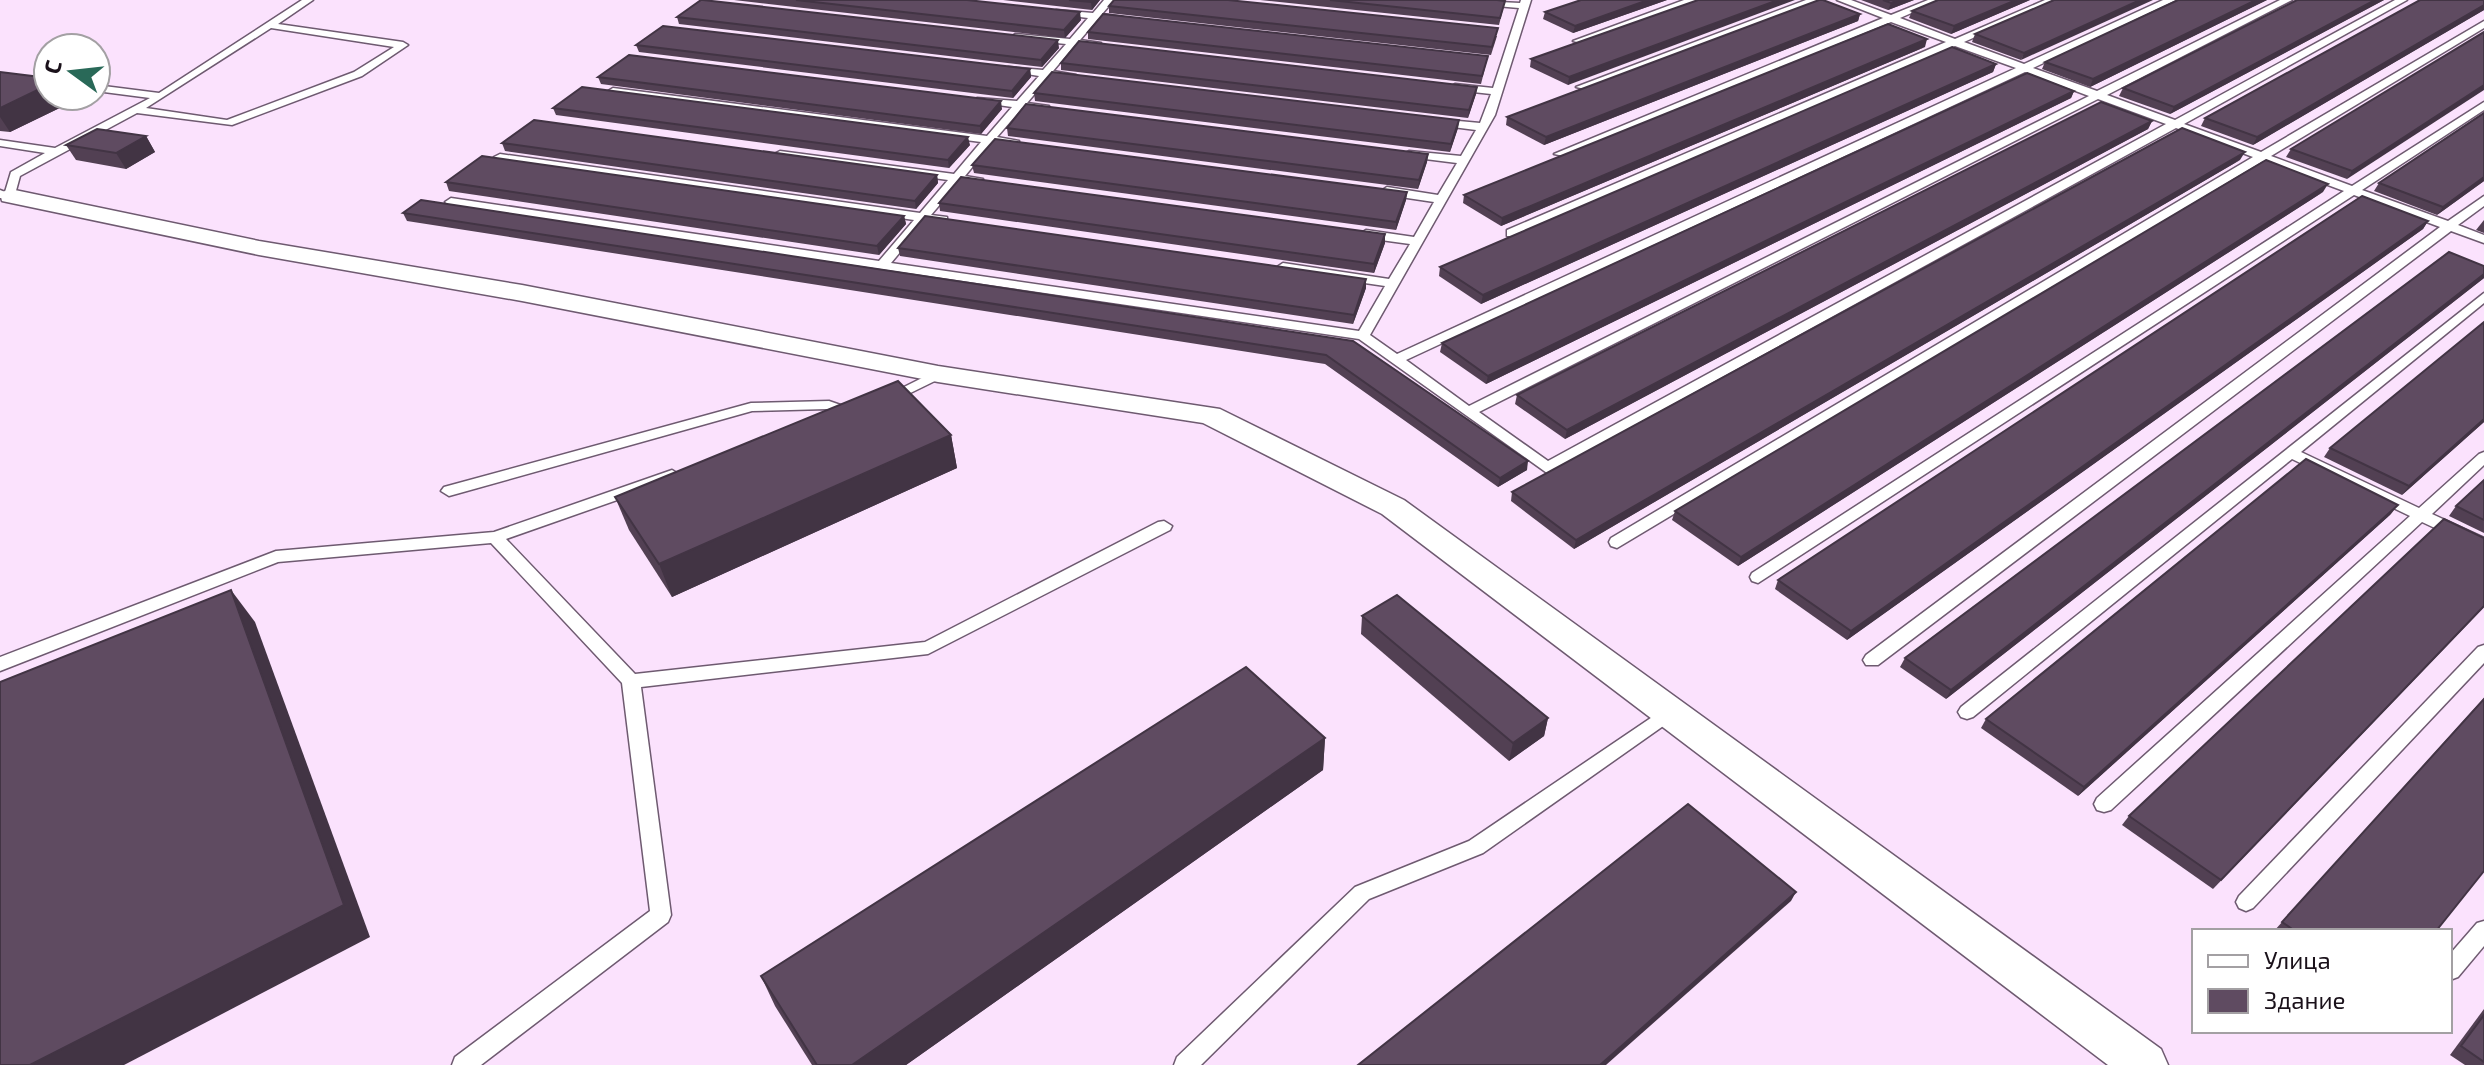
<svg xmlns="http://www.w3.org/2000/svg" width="2484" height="1065" font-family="'Exo 2',sans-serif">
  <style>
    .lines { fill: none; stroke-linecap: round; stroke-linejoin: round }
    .lane-casing { stroke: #6e5a70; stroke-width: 3 }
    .street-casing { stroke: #6e5a70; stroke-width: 3 }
    .lane { fill: #fff; fill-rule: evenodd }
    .street { fill: #fff; fill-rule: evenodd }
    .wall { fill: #524053 }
    .shaded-wall { fill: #423444 }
    .building { fill: #5f4b61; stroke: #423444; stroke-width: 2 }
  </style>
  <rect width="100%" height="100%" fill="#fbe2fd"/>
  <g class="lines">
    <g class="lane-casing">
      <g id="lane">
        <path d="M302,0H313L278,24L403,42L408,45L362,76L232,125L137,113L20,176L14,198H0V190L5,192L11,172L45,153L0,146V140L55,148L150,98L96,91V85L159,93ZM271,28L394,47L354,72L227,120L146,108Z"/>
        <path d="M1104,0H1114L1102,14L1123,17V21L1098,19L1080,40L1101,43V47L1075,45L1053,71L1076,75V79L1049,77L1027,103L1049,106V110L1022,108L997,137L1019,141V145L992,143L965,176L983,179V183L959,182L931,215L947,217V223L926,221L891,263L1359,331L1385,286L1283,271L1277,267L1283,263L1389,279L1410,244L1366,238L1360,234L1366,230L1414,237L1434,202L1387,195L1381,191L1387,187L1438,195L1457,163L1409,157L1403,154L1409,151L1461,156L1476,130L1437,125L1432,122L1437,119L1480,123L1491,94L1455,90L1450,87L1455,84L1493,88L1519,8L1462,3L1457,0L1520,3L1521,0H1531L1495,115L1370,335L1397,354L2016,68L1955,46L1515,236H1507V230L1946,42L1891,22L1564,156L1554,154L1883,18L1837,0H1851L1891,15L1928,0H1941L1900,18L1955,39L2045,0H2058L1964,42L2024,64L2163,0H2176L2033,68L2097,91L2280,0H2292L2107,95L2175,120L2395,0H2407L2184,124L2261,152L2484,21V28L2271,156L2352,186L2484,102V110L2362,190L2448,221L2484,196V206L2458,225L2484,235V243L2451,231L1878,665H1866L1863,660L1866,655L2440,227L2354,195L1758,583L1752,581L1750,577L1752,573L2344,191L2263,161L1617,548L1611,546L1609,542L1611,538L2253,157L2176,128L1547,473L1359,339L451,206L445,202L451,198L879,261L914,220L500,160L494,157L500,154L920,213L948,180L780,157L774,154L780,151L954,174L981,142L613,94L608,91L613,88L987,136L1012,107L977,102V98L1017,101L1039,76L1008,71V67L1043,70L1066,44L1018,39L1013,36L1015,34L1070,39L1088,18L1056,14V10L1093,13ZM2025,72L2089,96L1469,406L1406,360ZM2098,99L2166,124L1548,461L1479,412Z"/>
        <polygon points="1684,0 1698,0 1581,43 1573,41"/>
        <polygon points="1806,0 1820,0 1585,89 1576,87"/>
        <polygon points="2484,293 2484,303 2301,452 2419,508 2479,454 2484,452 2484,465 2432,514 2484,538 2484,551 2422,522 2111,810 2104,812 2097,810 2094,804 2097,798 2410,516 2292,459 1973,717 1967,719 1961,717 1958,712 1961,707"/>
        <polygon points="938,370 945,374 943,377 894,401 889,402 882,398"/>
        <polygon points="829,401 855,410 857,413 850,417 827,409 752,411 449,496 441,491 444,487 751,403"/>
        <polygon points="672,470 680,475 677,479 506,539 635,674 925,642 1158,522 1164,521 1172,526 1170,530 928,654 641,687 671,915 668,922 481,1065 452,1065 455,1057 650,911 622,683 491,543 278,562 0,671 0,657 276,551 494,532"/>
        <polygon points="2484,645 2484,663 2253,908 2246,911 2239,908 2236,902 2239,896 2478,647"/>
        <polygon points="1670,705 1676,707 1679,712 1676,717 1483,853 1369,899 1201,1065 1174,1065 1177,1057 1355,887 1469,841"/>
        <polygon points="2484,921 2484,946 2458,977 2450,980 2450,954 2477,923"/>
      </g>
    </g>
    <g class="street-casing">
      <polygon id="street" points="10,189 259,241 522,285 938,366 1220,409 1404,500 2161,1049 2168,1065 2108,1065 1382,514 1203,423 938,382 522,301 259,255 2,201 0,193"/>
    </g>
    <use href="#lane" class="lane"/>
    <use href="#street" class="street"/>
  </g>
  <g class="wall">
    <polygon points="734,0 967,0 1081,20 1065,38"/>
    <polygon points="1003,0 1100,0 1092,10"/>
    <polygon points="1260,0 1497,0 1505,1 1499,25"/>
    <polygon points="1581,0 1667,0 1573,33 1543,19 1545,12"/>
    <polygon points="1698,0 1568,85 1530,67 1531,59"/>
    <polygon points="1861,0 1914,0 1888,10"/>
    <polygon points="2030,0 1951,34 1909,18 1912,11"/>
    <polygon points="2054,0 2021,60 1972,42 1975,34"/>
    <polygon points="2178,0 2267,0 2090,87 2042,69 2045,62"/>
    <polygon points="2297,0 2384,0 2170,114 2119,96 2123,88"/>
    <polygon points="2484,0 2484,10 2253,145 2201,126 2205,118"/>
    <polygon points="1109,6 1497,36 1491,55 1109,13"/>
    <polygon points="1860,14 1858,21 1544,145 1506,125 1507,117"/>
    <polygon points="677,17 1059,48 1042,67 679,24"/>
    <polygon points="1088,32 1488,56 1481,84 1088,39"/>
    <polygon points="2484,32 2347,179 2286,157 2291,149"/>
    <polygon points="636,45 1030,69 1031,77 1013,98 639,52"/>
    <polygon points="1925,47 1501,226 1463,203 1464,195"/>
    <polygon points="1061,63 1477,87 1476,94 1468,118 1061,70"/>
    <polygon points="1996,64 1993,72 1481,304 1439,276 1440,267"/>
    <polygon points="0,72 48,96 68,96 72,102 10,132 0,131"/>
    <polygon points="598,77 1002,109 981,134 601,84"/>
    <polygon points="2074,91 2071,98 1486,384 1440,352 1442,343"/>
    <polygon points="1034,93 1459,120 1458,128 1450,152 1035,101"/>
    <polygon points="553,108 970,145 949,168 556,115"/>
    <polygon points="2484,113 2484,181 2437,215 2374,191 2379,183"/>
    <polygon points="2152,121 2148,129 1565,439 1515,404 1517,395"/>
    <polygon points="1007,128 1428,154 1427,162 1418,189 1008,136"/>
    <polygon points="146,136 155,152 126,169 76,160 66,145"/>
    <polygon points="502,143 937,175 938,183 916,209 505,151"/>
    <polygon points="2240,160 1574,549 1511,501 1512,492"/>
    <polygon points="972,165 1407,192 1406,200 1396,230 974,173"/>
    <polygon points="446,182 904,216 906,224 879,255 449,191"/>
    <polygon points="2323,192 1738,566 1672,520 1675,511"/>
    <polygon points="939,203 1385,234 1385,243 1374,273 940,211"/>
    <polygon points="403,213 1353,341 1527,470 1498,487 1325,364 407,221"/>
    <polygon points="2484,220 2484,233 2476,230"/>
    <polygon points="2428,221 2423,229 1847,640 1775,589 1778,580"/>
    <polygon points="898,248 1366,288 1353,324 900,256"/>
    <polygon points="2484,266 2484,278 1946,699 1900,667 1905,658"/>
    <polygon points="2484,322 2484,422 2402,495 2324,457 2330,448"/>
    <polygon points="951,435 957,468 672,597 629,530 615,497"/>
    <polygon points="2484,480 2484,533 2449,516 2456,506"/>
    <polygon points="2391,514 2078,796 1981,728 1986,719"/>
    <polygon points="2484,607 2213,889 2122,825 2129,816"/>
    <polygon points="1362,616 1548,718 1544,736 1509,761 1361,634"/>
    <polygon points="2484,698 2436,931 2274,931"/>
    <polygon points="1325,738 1323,770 906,1065 812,1065 775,1006 761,976"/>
    <polygon points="2484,1009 2484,1065 2465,1065 2450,1055"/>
  </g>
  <g class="shaded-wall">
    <polygon points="1094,0 1100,0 1092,10 1091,2"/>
    <polygon points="1648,0 1667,0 1573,33 1575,26"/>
    <polygon points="1778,0 1795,0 1568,85 1569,77"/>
    <polygon points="1898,0 1914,0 1888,10 1891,3"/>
    <polygon points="2016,0 2030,0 1951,34 1954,26"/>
    <polygon points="2140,0 2153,0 2021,60 2024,53"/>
    <polygon points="2256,0 2267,0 2090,87 2093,79"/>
    <polygon points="2375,0 2384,0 2170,114 2174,107"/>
    <polygon points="2484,5 2484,10 2253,145 2257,137"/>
    <polygon points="1080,12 1081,20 1065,38 1064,30"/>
    <polygon points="1860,14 1858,21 1544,145 1546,137"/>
    <polygon points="1927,39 1925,47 1501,226 1502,218"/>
    <polygon points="1058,40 1059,48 1042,67 1041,60"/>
    <polygon points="1996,64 1993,72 1481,304 1483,295"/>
    <polygon points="1030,69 1031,77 1013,98 1012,91"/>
    <polygon points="48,85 48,96 68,96 72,102 10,132 0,117 0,108"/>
    <polygon points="2484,85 2484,90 2347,179 2352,171"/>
    <polygon points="1477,87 1476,94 1468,118 1469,110"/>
    <polygon points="2074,91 2071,98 1486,384 1488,376"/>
    <polygon points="1001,101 1002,109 981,134 980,126"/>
    <polygon points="1459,120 1458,128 1450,152 1451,144"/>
    <polygon points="2152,121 2148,129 1565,439 1567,430"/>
    <polygon points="146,136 155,152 126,169 116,153"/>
    <polygon points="968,137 970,145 949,168 948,160"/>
    <polygon points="2245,152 2240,160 1574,549 1576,540"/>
    <polygon points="1428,154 1427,162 1418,189 1419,180"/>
    <polygon points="937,175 938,183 916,209 915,201"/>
    <polygon points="2484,177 2484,181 2437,215 2443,207"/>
    <polygon points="2328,184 2323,192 1738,566 1741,557"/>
    <polygon points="1407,192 1406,200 1396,230 1396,222"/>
    <polygon points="904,216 906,224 879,255 877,246"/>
    <polygon points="2428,221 2423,229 1847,640 1851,631"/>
    <polygon points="1385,234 1385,243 1374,273 1374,264"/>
    <polygon points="2484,274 2484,278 1946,699 1951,690"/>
    <polygon points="1366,279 1366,288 1353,324 1354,315"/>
    <polygon points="2484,419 2484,422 2402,495 2409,486"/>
    <polygon points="951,435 957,468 672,597 659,564"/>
    <polygon points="1528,461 1527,470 1498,487 1500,478"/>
    <polygon points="2398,505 2391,514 2078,796 2084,787"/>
    <polygon points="231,590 255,622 370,937 124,1065 30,1065"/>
    <polygon points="1548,718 1544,736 1509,761 1513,743"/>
    <polygon points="1325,738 1323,770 906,1065 852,1065"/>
    <polygon points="1796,892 1791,901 1606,1065 1600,1065"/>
  </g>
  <g class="building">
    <polygon points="701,0 703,0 1058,40 1041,60 677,17"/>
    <polygon points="796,0 967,0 1080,12 1064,30"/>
    <polygon points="1069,0 1094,0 1091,2"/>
    <polygon points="1114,0 1228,0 1498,28 1492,47 1109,6"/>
    <polygon points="1330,0 1497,0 1505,1 1500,18"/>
    <polygon points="1581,0 1648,0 1575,26 1545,12"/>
    <polygon points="1698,0 1778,0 1569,77 1531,59"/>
    <polygon points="1819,0 1823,0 1860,14 1546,137 1507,117"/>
    <polygon points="1883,0 1898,0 1891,3"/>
    <polygon points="1938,0 2016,0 1954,26 1912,11"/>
    <polygon points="2054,0 2140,0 2024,53 1975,34"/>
    <polygon points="2178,0 2256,0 2093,79 2045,62"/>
    <polygon points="2297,0 2375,0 2174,107 2123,88"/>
    <polygon points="2420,0 2484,0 2484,5 2257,137 2205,118"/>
    <polygon points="1103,14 1488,56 1482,76 1088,32"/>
    <polygon points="1888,24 1927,39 1502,218 1464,195"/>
    <polygon points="663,26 1030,69 1012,91 636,45"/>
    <polygon points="2484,32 2484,85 2352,171 2291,149"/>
    <polygon points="1079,41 1477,87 1469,110 1061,63"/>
    <polygon points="1952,47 1996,64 1483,295 1440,267"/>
    <polygon points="629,55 1001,101 980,126 598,77"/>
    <polygon points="0,72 48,78 48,85 0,108"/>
    <polygon points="1052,72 1459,120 1451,144 1034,93"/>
    <polygon points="2027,73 2074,91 1488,376 1442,343"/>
    <polygon points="582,87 968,137 948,160 553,108"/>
    <polygon points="2101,102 2152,121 1567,430 1517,395"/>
    <polygon points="1026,104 1428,154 1419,180 1007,128"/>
    <polygon points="2484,113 2484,177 2443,207 2379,183"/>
    <polygon points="534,120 937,175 915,201 502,143"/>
    <polygon points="2182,128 2245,152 1576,540 1512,492"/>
    <polygon points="97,129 146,136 116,153 66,145"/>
    <polygon points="995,139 1407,192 1396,222 972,165"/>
    <polygon points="482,156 904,216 877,246 446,182"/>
    <polygon points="2266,160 2328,184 1741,557 1675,511"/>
    <polygon points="961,177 1385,234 1374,264 939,203"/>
    <polygon points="2362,196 2428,221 1851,631 1778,580"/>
    <polygon points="421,200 1353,341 1528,461 1500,478 1326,355 403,213"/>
    <polygon points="925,216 1366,279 1354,315 898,248"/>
    <polygon points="2449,252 2484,266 2484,274 1951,690 1905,658"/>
    <polygon points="2484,322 2484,419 2409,486 2330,448"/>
    <polygon points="898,381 951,435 659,564 615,497"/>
    <polygon points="2306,459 2398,505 2084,787 1986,719"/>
    <polygon points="2484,480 2484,520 2456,506"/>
    <polygon points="2444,519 2484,538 2484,606 2221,880 2129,816"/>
    <polygon points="231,590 344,905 30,1065 0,1065 0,682"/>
    <polygon points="1397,595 1548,718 1513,743 1362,616"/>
    <polygon points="1246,667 1325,738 852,1065 817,1065 761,976"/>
    <polygon points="2484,699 2484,871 2436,931 2295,931 2282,922"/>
    <polygon points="1688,804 1796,892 1600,1065 1358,1065"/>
    <polygon points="2484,1015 2484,1062 2461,1046"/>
  </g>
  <rect x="2192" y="929" width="260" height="104" fill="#ffffff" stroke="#a3a0a3" stroke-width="2"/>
  <rect x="2208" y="955" width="40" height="12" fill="#ffffff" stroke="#a3a0a3" stroke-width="2"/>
  <text x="2264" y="969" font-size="24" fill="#1a111a">Улица</text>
  <rect x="2208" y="989" width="40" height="24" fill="#5f4b61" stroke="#a3a0a3" stroke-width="2"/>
  <text x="2264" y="1009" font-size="24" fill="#1a111a">Здание</text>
  <g transform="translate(72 72) rotate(285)"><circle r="38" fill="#ffffff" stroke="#a3a0a3" stroke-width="2"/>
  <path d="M0-6L14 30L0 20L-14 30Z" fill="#296958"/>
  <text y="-12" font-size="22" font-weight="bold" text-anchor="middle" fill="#1a111a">С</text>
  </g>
</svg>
